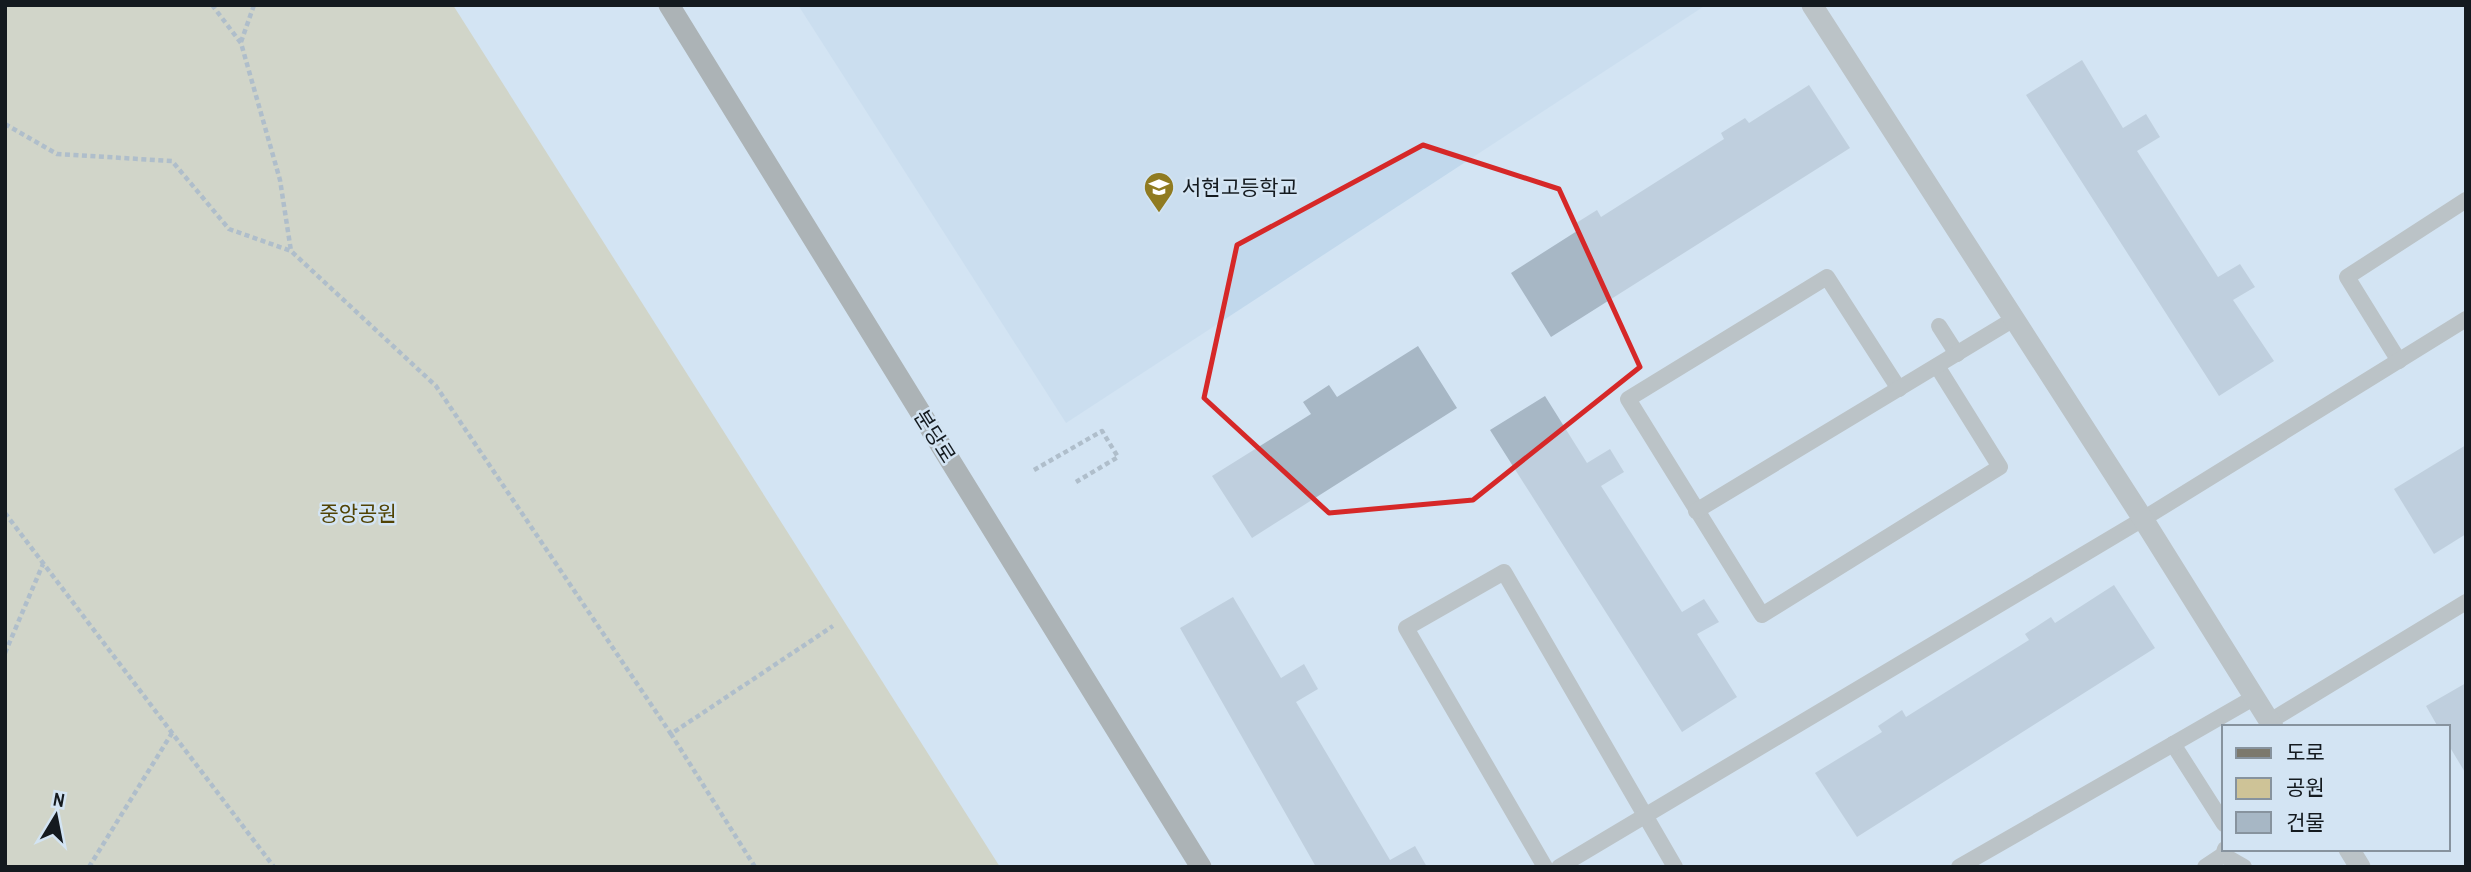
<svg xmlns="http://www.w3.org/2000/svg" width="2471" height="872" font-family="'Archivo Narrow','Noto Sans KR',sans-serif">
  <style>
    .built { fill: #c1d8ec }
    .green { fill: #cec397 }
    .building { fill: #a7b7c5 }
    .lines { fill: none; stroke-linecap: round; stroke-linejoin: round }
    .path { stroke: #84909b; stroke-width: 4.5; stroke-dasharray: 5 3.5; stroke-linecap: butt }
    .lane { stroke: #9d9b92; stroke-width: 16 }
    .street { stroke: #9d9b92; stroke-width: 21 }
    .secondary { stroke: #7c796d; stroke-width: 21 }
    .marked { fill: none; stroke: #d62828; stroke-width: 5; stroke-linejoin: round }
    .labels { text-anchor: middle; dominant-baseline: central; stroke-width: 5; stroke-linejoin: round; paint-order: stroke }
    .poi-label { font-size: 21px; fill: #141a1f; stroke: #d3e4f3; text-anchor: start }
    .street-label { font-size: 21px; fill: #141a1f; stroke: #d3e4f3 }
    .park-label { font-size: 21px; fill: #514304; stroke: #d3e4f3 }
  </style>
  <rect width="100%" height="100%" fill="#d3e4f3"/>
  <polygon class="built" points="798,5 1706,5 1066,423"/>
  <polygon class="green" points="5,5 453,5 1000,867 5,867"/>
  <g class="building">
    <polygon points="2082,60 2123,128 2146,114 2160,137 2137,151 2218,277 2240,264 2255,287 2233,300 2274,361 2219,396 2026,95"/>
    <polygon points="1809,85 1850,148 1551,337 1511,273 1577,231 1573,225 1597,210 1601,217 1724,139 1721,133 1745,118 1749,123"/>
    <polygon points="1418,346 1457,408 1252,538 1212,476 1311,414 1303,402 1329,385 1337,397"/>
    <polygon points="1545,396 1587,463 1610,449 1624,472 1601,486 1682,612 1704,599 1719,622 1697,634 1737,697 1682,732 1490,430"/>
    <polygon points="2466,445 2466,534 2434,554 2394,489"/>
    <polygon points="2114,585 2155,648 1857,837 1815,773 1882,732 1878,726 1902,710 1906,717 2029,640 2025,634 2051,617 2055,623"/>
    <polygon points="1233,597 1281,678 1304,664 1318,689 1296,702 1390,860 1415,846 1427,867 1316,867 1180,628"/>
    <polygon points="2466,683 2466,774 2448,744 2448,727 2438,727 2426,706"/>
  </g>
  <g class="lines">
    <g class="path">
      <polyline points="212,5 241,43 280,180 291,251"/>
      <polyline points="241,42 254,5"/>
      <polyline points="5,124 57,154 172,161 229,229 291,251 436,386 671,734"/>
      <polyline points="1034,470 1102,431 1118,457 1076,482"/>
      <polyline points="5,513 274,867"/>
      <polyline points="5,653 43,564"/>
      <polyline points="89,867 172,733"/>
      <polyline points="755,867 671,734 833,626"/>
    </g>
    <g class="lane">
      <polyline points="1939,326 1957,354"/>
      <polyline points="2399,361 2347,277 2466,200"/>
      <polyline points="1899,389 1827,277 1628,399 1762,615 2000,467 1937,366"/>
      <polyline points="1696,511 2014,319"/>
      <polyline points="2270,721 2466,602"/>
      <polyline points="2173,744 2224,824"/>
      <polyline points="2223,855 2244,867"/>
      <polyline points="1545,867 1406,628 1504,572 1675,867"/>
      <polyline points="1559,867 2143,519 2466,319"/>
      <polyline points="1959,867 2255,697"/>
      <polyline points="2205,867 2223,855 2225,849"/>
    </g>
    <g class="street">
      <polyline points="1812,5 2143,519 2273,727"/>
      <polyline points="2349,849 2360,867"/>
    </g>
    <polyline class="secondary" points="669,5 1201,867"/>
  </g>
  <path d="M0 0H2471V872H0ZM1423,145L1559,189L1640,367L1473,500L1329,513L1204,398L1237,245Z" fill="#d3e4f3" fill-opacity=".55" fill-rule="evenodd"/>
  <path class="marked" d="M1423,145L1559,189L1640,367L1473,500L1329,513L1204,398L1237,245Z"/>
  <defs>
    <g id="school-pin" transform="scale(1.575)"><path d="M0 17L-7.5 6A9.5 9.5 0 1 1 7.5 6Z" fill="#907b21" stroke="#d3e4f3"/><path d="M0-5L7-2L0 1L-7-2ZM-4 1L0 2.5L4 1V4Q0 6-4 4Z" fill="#fff"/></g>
  </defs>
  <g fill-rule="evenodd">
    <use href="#school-pin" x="1159" y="187"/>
  </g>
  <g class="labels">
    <g class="poi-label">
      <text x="1182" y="187">서현고등학교</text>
    </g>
    <g class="street-label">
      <text transform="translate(935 436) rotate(58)">분당로</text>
    </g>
    <g class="park-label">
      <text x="358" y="513">중앙공원</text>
    </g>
  </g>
  <rect width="2471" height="872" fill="none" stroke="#141a1f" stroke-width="14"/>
  <rect x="2222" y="725" width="228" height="126" fill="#d3e4f3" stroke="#87939e" stroke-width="2"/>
  <rect x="2236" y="748" width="35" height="10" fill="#7c796d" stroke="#87939e" stroke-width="2"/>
  <text x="2286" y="760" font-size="21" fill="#141a1f">도로</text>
  <rect x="2236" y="778" width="35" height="21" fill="#cec397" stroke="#87939e" stroke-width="2"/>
  <text x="2286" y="795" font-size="21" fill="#141a1f">공원</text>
  <rect x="2236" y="812" width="35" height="21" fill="#a7b7c5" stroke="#87939e" stroke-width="2"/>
  <text x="2286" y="830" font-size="21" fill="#141a1f">건물</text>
  <g transform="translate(56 816) rotate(10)" stroke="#d3e4f3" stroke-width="5" paint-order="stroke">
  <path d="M0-5L12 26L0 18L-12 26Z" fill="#141a1f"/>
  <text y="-10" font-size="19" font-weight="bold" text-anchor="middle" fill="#141a1f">N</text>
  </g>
</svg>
